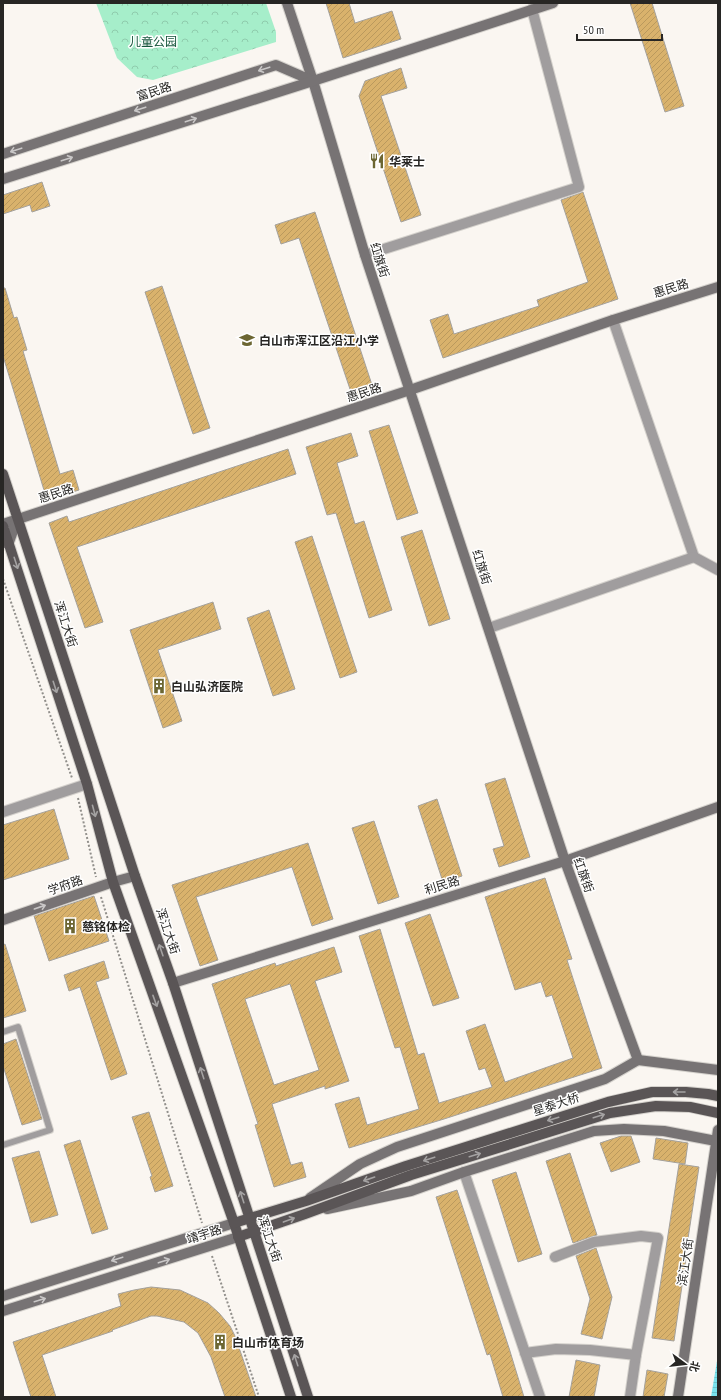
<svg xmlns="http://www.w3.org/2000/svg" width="721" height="1400" font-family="'PT Sans Narrow','Noto Sans SC',sans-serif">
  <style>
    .forest { fill: url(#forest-crowns) }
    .water { fill: url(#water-rules) }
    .building { fill: url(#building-hatch); stroke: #a4a19c; fill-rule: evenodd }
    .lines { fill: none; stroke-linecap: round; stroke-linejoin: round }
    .lane-casing { stroke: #d4d1cc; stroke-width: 8 }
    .street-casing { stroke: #d4d1cc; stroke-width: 12 }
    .secondary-casing { stroke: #d4d1cc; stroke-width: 12 }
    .primary-casing { stroke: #d4d1cc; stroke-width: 12 }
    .path { stroke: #918f8b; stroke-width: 2; stroke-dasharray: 2 2; stroke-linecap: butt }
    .lane { stroke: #a09d9e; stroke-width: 6 }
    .street { stroke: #a09d9e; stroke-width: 10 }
    .secondary { stroke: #777374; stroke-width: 10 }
    .primary { stroke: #5a5556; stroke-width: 10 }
    .oneway { stroke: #c9c7c7 }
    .oneway2 { stroke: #a4a2a2 }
    .labels { text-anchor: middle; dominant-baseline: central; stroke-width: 3; stroke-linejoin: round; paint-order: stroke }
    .park-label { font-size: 12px; fill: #16563c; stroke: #fff }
    .street-label { font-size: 12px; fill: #272624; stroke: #fff }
    .poi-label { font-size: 12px; font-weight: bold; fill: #272624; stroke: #fff; text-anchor: start }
  </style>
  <defs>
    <pattern id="forest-crowns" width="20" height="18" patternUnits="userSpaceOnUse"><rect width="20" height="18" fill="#a6eeca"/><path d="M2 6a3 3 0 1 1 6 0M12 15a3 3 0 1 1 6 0" fill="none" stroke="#8fccad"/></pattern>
    <pattern id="water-rules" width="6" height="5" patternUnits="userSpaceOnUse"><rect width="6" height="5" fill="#79e3ed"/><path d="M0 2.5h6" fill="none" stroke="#69c3cb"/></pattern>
    <pattern id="building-hatch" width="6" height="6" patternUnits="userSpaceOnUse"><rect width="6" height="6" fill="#d9b26c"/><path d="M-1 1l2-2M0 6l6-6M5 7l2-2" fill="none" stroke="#ba995d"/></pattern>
  </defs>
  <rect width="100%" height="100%" fill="#faf6f1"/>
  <polygon class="forest" points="96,3 266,3 276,32 276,42 153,80 137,77 117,58"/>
  <polygon class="water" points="718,1355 718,1397 711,1397"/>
  <g class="building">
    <polygon points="326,3 349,3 355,23 392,11 401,39 343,58"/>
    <polygon points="630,3 652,3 684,106 665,112"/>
    <polygon points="401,68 407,88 381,96 421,215 401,222 359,96 365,81"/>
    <polygon points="42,182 50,206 32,212 30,205 3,214 3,195"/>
    <polygon points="583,192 618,299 443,358 430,320 448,314 454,334 539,306 537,300 588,282 561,200"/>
    <polygon points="315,212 375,394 354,401 299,238 281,244 275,225"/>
    <polygon points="162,286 210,428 193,434 145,292"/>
    <polygon points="3,288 5,288 14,318 17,317 27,350 23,351 60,474 73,470 79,490 47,500 3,356"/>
    <polygon points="389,425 418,513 397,520 369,431"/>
    <polygon points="351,433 358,456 337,463 355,524 364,521 392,610 369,618 336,513 327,515 306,447"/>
    <polygon points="288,449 296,474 77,547 103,622 85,628 49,523 67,516 69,522"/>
    <polygon points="422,530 450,619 429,626 401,537"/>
    <polygon points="312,536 357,672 340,678 295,542"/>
    <polygon points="213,602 221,629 158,650 182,721 163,728 130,630"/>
    <polygon points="269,610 295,689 273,696 247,618"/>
    <polygon points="505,778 530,857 499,867 493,849 504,846 485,784"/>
    <polygon points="437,799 462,876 443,882 418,806"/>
    <polygon points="54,809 69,859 3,880 3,825"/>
    <polygon points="374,821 399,897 378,904 352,828"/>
    <polygon points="308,843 333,919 312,926 292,867 196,897 218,960 200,966 172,885"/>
    <polygon points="545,878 572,959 567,960 602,1068 444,1119 349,1148 335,1104 359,1097 367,1125 419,1109 400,1047 395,1048 359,936 380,929 418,1055 424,1053 439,1103 492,1087 485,1068 479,1070 466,1031 485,1024 505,1082 573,1058 552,995 546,997 541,982 515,990 485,897"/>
    <polygon points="94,896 109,941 49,961 34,916"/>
    <polygon points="430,914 459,998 433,1006 405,923"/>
    <polygon points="5,944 26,1011 3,1018 3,945"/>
    <path d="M334,947L342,972L315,981L349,1081L325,1089V1086L272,1104L291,1165L302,1162L306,1177L274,1187L255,1125L258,1124L212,984L275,963L276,966ZM290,984L319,1070L274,1085L245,999Z"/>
    <polygon points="104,961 109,978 96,982 127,1074 111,1080 80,987 69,991 64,975"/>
    <polygon points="16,1039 42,1119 22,1125 3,1066 3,1044"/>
    <polygon points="149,1112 173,1186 155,1192 150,1177 152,1176 132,1117"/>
    <polygon points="621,1136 631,1136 640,1162 611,1172 600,1143"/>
    <polygon points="656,1138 688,1143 685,1164 653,1159"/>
    <polygon points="80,1140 108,1229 92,1234 64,1145"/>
    <polygon points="39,1151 58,1215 31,1223 12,1158"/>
    <polygon points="570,1153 597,1235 573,1243 546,1161"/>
    <polygon points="679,1164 699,1167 685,1258 686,1258 674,1341 652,1338"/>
    <polygon points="516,1172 542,1254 518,1262 492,1180"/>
    <polygon points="457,1190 509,1348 524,1397 503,1397 490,1354 487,1355 436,1197"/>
    <polygon points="596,1248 612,1297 602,1339 581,1334 590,1299 576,1256"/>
    <polygon points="151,1287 180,1290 208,1303 219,1313 230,1326 235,1336 256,1397 225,1397 211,1357 198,1333 184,1322 157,1316 151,1316 112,1330 113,1331 42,1355 56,1397 31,1397 13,1342 121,1306 118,1294 134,1290"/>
    <polygon points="576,1360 600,1365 594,1397 569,1397"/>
    <polygon points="647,1370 668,1374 664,1397 643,1397"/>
  </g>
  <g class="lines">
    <g class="lane-casing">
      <polyline id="lane" points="3,1032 18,1027 50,1130 3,1145"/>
    </g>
    <g class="street-casing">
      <g id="street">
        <polyline points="365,255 579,187 532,9"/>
        <polyline points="613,320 694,557"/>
        <polyline points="489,628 694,557 718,570"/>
        <polyline points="3,812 87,784"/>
        <polyline points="464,1172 540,1397"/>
        <polyline points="555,1257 594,1242 641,1236 658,1238 636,1355 630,1397"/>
        <polyline points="525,1353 556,1349 590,1350 636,1355"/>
      </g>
    </g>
    <g class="secondary-casing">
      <g id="secondary">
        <polyline points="287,3 313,81 365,255 565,861 638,1060"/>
        <polyline points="3,154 276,65 313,81"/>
        <polyline points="3,179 313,81 553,3"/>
        <polyline points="3,524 410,390 613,320 718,287"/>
        <polyline points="3,543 9,542 17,520"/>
        <polyline points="3,920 113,882 135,876"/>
        <polyline points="173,983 565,861 718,807"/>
        <polyline points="638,1060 718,1070"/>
        <polyline points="310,1198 360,1164 397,1147 605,1079 638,1060"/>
        <polyline points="327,1209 411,1191 464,1172 594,1131 624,1129 664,1131 716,1141"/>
        <polyline points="3,1296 234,1223"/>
        <polyline points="3,1311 238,1237"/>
        <polyline points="678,1397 718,1130"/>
      </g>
    </g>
    <g class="primary-casing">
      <g id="primary">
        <polyline points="3,474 135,876 173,983 308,1397"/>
        <polyline points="3,526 87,784 113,882 234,1223 291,1397"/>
        <polyline points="234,1223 306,1201 406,1166 608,1102 652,1092 686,1092 708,1094 718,1096"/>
        <polyline points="238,1237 305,1214 411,1175 610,1113 656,1106 690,1107 718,1113"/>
      </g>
    </g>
    <g class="path">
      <polyline points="3,579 72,778"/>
      <polyline points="78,798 96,877"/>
      <polyline points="101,897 202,1223"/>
      <polyline points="212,1256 259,1397"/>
    </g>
    <use href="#lane" class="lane"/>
    <use href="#street" class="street"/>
    <use href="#secondary" class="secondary"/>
    <use href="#primary" class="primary"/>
  </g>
  <defs><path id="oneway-shaft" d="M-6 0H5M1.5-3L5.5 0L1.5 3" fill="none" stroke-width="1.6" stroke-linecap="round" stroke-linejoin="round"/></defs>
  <g class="oneway">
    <use href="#oneway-shaft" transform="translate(264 69) rotate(162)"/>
    <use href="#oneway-shaft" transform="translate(140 109) rotate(162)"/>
    <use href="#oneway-shaft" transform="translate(191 120) rotate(-18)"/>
    <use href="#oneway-shaft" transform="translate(16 150) rotate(162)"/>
    <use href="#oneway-shaft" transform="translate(67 159) rotate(-18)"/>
    <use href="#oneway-shaft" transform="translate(40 907) rotate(-19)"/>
    <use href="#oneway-shaft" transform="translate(117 1259) rotate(162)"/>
    <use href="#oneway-shaft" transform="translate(164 1261) rotate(-18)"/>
    <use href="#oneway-shaft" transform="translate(40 1300) rotate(-17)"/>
  </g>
  <g class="oneway2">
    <use href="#oneway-shaft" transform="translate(16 563) rotate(72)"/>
    <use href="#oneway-shaft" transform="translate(55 687) rotate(72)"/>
    <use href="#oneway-shaft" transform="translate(94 811) rotate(75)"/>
    <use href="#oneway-shaft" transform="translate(161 950) rotate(-109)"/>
    <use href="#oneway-shaft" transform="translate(155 1001) rotate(70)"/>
    <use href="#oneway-shaft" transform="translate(202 1073) rotate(-108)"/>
    <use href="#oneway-shaft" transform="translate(679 1092) rotate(180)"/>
    <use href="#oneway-shaft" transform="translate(599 1116) rotate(-17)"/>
    <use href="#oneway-shaft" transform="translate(553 1119) rotate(163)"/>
    <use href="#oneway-shaft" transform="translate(475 1155) rotate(-17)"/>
    <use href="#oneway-shaft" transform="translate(429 1159) rotate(162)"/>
    <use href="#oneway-shaft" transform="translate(369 1179) rotate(161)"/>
    <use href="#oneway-shaft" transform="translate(242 1197) rotate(-108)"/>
    <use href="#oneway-shaft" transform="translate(289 1220) rotate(-20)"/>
    <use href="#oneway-shaft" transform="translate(296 1360) rotate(-108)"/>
  </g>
  <defs>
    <g id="restaurant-bare" transform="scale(1.2)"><path d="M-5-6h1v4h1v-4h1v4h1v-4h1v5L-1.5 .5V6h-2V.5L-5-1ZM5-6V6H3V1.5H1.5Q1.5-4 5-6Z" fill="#6c6632" stroke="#fff" stroke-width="2.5" paint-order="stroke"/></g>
    <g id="school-bare" transform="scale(1.2)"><path d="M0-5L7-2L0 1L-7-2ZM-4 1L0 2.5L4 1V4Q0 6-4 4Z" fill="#6c6632" stroke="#fff" stroke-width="2.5" paint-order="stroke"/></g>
    <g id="building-bare" transform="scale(1.2)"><path d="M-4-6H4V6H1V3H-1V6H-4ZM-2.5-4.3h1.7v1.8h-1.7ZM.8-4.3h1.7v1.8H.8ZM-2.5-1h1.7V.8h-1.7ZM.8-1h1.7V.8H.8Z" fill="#6c6632" stroke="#fff" stroke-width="2.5" paint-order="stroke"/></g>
  </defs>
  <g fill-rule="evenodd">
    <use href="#restaurant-bare" x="377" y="161"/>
    <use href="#school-bare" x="247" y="340"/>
    <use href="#building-bare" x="159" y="686"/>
    <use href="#building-bare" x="70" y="926"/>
    <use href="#building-bare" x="220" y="1342"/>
  </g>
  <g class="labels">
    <g class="park-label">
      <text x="153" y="41">儿童公园</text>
    </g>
    <g class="street-label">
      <text transform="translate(154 91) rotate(-18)">富民路</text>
      <text transform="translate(380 260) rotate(72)">红旗街</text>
      <text transform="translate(671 288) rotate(-17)">惠民路</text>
      <text transform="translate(364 392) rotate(-18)">惠民路</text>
      <text transform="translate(56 493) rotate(-18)">惠民路</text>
      <text transform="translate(482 567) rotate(72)">红旗街</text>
      <text transform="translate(66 624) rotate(72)">浑江大街</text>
      <text transform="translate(584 875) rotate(70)">红旗街</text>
      <text transform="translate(65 885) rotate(-19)">学府路</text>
      <text transform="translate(442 885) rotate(-17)">利民路</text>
      <text transform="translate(168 931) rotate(71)">浑江大街</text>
      <text transform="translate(556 1104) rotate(-18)">星泰大桥</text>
      <text transform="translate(204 1234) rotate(-18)">靖宇路</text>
      <text transform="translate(270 1239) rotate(71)">浑江大街</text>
      <text transform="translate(685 1262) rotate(-82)">滨江大街</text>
    </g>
    <g class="poi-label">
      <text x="389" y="161">华莱士</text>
      <text x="259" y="340">白山市浑江区沿江小学</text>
      <text x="171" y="686">白山弘济医院</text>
      <text x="82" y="926">慈铭体检</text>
      <text x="232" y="1342">白山市体育场</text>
    </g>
  </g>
  <rect width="721" height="1400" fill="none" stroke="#272624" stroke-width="8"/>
  <g transform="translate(685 1364) rotate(105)" stroke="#ffffff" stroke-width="3" paint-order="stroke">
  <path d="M0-3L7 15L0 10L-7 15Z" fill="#272624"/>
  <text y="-6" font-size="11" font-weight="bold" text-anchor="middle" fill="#272624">北</text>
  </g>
  <path d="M577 34v6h85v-6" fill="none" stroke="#272624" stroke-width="2"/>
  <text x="583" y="34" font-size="12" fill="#272624" stroke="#ffffff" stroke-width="3" paint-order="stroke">50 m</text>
</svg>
